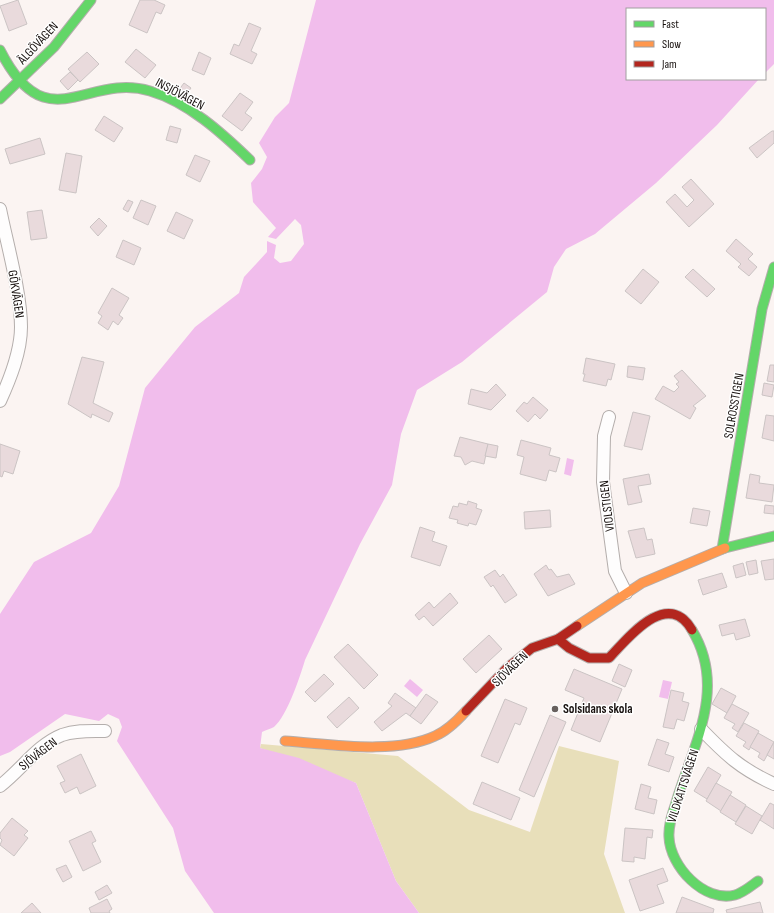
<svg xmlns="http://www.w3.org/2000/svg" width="774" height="913" font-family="'Sofia Sans Condensed',sans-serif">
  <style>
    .green { fill: #e8dfba }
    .water { fill: #f1bdec }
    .building { fill: #e9dadc; stroke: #cbc4c4 }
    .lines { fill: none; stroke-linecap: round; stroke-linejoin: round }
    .street-casing { stroke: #b4aeac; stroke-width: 14 }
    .fast-casing { stroke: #b4aeac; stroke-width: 11 }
    .slow-casing { stroke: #b4aeac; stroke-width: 11 }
    .jam-casing { stroke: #b4aeac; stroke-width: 11 }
    .street { stroke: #fefdfd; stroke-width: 12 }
    .fast { stroke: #63d668; stroke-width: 9 }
    .slow { stroke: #ff974d; stroke-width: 9 }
    .jam { stroke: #b3261e; stroke-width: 9 }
    .poi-dot { fill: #67605e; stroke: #fff; stroke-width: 1.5 }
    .labels { text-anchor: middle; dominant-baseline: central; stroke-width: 3; stroke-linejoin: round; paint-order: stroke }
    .street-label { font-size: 13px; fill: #17100e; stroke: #fff }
    .poi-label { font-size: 13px; font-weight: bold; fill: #17100e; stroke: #fff; text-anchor: start }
  </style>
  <rect width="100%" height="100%" fill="#fbf4f2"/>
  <polygon class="green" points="261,744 398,756 469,810 530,832 559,746 619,761 604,854 625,913 419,913 396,881 356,783 260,748"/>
  <g class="water">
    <path d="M316,0H774V64L765,73V9H627V79H759L717,125L656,183L595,234L566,249L554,267L547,292L462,362L417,390L401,434L392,485L360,544L305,660C300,677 287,716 274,727C271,729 265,730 262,732L260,748L299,758L356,783L396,881L419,913H214L185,871L173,828L117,741L122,727L119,719L108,714L99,721L65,714L10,752L0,756V614L34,562L91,533L119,486L145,388L195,327L239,293L244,277L267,252V241L276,245L274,258L280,263L291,261L304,244L301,225L295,219L276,239L268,237L276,228L253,202L251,183L262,169L267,157L259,143L275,117L289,103Z"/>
    <polygon points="567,458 574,460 571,476 564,474"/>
    <polygon points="410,679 423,690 417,697 404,686"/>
    <polygon points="663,680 672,682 668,699 659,697"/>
  </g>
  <g class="building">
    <polygon points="18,0 27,24 9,31 0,6"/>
    <polygon points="140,0 154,0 165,5 161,14 156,12 147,33 129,25"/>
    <polygon points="249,23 261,28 251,51 257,54 252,64 230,54 234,44 239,46"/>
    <polygon points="136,49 156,65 145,78 125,62"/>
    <polygon points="87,52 99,64 80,82 68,69"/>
    <polygon points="199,52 211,58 204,75 192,70"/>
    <polygon points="70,72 78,80 68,90 60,81"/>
    <polygon points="184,83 191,88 185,96 178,91"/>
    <polygon points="240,93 253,102 245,113 252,118 242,131 222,116"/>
    <polygon points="104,116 123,128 114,142 95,130"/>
    <polygon points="170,126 181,129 177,143 166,140"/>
    <polygon points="772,131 774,131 774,143 757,158 749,148"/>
    <polygon points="40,138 45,154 10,164 5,149"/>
    <polygon points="66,153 82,156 76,193 59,190"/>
    <polygon points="195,155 210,161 200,182 186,175"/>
    <polygon points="691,179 714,204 689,227 666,202 675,194 687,207 694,200 682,187"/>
    <polygon points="128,200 133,202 128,212 123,209"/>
    <polygon points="141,200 156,206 148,225 133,218"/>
    <polygon points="42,210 47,238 31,240 27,212"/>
    <polygon points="176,212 193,220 184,239 167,231"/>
    <polygon points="99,218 107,226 98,236 90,227"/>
    <polygon points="736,239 753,254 748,259 757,267 749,276 738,267 741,264 726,251"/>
    <polygon points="123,240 141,248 134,265 116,257"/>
    <polygon points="643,269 659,282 641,304 625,291"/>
    <polygon points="693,269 715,289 707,297 685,277"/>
    <polygon points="112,288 129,298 119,315 123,318 118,325 113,321 108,330 98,323 102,316 98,313"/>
    <polygon points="82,357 104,362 93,403 113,413 109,422 92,414 91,418 68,404"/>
    <polygon points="586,358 615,364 611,380 608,379 606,386 583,381 585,374 583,374"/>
    <polygon points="770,365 774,365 774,382 767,381"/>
    <polygon points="628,366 645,368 643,380 627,377"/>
    <polygon points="682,370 706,396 693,406 696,408 690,419 655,399 663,386 674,392 679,387 676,384 679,382 674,376"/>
    <polygon points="764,383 774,385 772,397 762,395"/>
    <polygon points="496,384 506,395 491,410 468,404 471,389 487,393"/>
    <polygon points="533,397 548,410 540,419 535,414 528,422 516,411 524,402 527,404"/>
    <polygon points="633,412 650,416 642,450 624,446"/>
    <polygon points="766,415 774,416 774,441 762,438"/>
    <polygon points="460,437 488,444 484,464 472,461 465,465 461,457 454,456"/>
    <polygon points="521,440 551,448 549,455 560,458 556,472 549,470 546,481 520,474 524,457 517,455"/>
    <polygon points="0,444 20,451 13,474 4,471 2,477 0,476"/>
    <polygon points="488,444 498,446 496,458 485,456"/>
    <polygon points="649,474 651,484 638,486 642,502 628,505 623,479"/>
    <polygon points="750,474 760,476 759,483 774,485 772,502 746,498"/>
    <polygon points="468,501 477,504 476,508 482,510 476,525 469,523 468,526 457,523 458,520 449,518 453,506 458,507 459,503 467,505"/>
    <polygon points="765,505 774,506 774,514 764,513"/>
    <polygon points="693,508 710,511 707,526 690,523"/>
    <polygon points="550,510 551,527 525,529 524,512"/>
    <polygon points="420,527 435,532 432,541 447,546 440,566 411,557"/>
    <polygon points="644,528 647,540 652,539 655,554 636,558 628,531"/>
    <polygon points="774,559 774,579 765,580 761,561"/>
    <polygon points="756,560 758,573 749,575 746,562"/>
    <polygon points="743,563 746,575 736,578 733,566"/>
    <polygon points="546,565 549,570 551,569 557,577 569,574 575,584 548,596 534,574"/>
    <polygon points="495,570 500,577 503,574 517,595 505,603 493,585 491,587 484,577"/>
    <polygon points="722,573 727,587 703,595 698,580"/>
    <polygon points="450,593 458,603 433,626 424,616 419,620 415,615 429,602 434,608"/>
    <polygon points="745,619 750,636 736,640 734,633 722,636 719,625"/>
    <polygon points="489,635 502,649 476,673 463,659"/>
    <polygon points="348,644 378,675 364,689 334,657"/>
    <polygon points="619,664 632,670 625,687 612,681"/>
    <polygon points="574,669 622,689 600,742 571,730 584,698 565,690"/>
    <polygon points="324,674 334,684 315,702 305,692"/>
    <polygon points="721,688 736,696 727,713 712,704"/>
    <polygon points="671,690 684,693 682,701 689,703 684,721 677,719 674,729 663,727"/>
    <polygon points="395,693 416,708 410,716 406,713 382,731 374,722 392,706 388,703"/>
    <polygon points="426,694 438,702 421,724 410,716"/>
    <polygon points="349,697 359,708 337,728 327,717"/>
    <polygon points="505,699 527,708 520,725 515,723 498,763 481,756"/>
    <polygon points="732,704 749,713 738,732 732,728 735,724 724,718"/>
    <polygon points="550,715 566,722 534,797 519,790"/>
    <polygon points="744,723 759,731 749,750 743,746 746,742 736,736"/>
    <polygon points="758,733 774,742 764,761 758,757 760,753 750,747"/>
    <polygon points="657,739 669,743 665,754 674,757 669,772 648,765"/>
    <polygon points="774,742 774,759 767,755"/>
    <polygon points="81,754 96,786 80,794 77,787 65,793 60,783 65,781 57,766"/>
    <polygon points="708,767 721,775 707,799 694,791"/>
    <polygon points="482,782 520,798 511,820 473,804"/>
    <polygon points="716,783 732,792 721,811 706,801"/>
    <polygon points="641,784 651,787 648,798 657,800 654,814 635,809"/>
    <polygon points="730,795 746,805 736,822 720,812"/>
    <polygon points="770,803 774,805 774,829 760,820"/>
    <polygon points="746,806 762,816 752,834 735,824"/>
    <polygon points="12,818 28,831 24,835 28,838 14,856 0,845 2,840 0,838 0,833"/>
    <polygon points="625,828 653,830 652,838 647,837 645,859 634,857 634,862 622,861"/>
    <polygon points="91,831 96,841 92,843 101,862 83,871 69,841"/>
    <polygon points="66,865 72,877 63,882 56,869"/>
    <polygon points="663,868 668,881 657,885 664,903 640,911 629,880"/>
    <polygon points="107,885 112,893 99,900 95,892"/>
    <polygon points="682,897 714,909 713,913 676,913"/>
    <polygon points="107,899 112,909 109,911 110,913 91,913 89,908"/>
    <polygon points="760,902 763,913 727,913 726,910"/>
    <polygon points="32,903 41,913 21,913"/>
  </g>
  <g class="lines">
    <g class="street-casing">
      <g id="street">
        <path d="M0,209C7,244 21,293 21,327C21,352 10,379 0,401"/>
        <polyline points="609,417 604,436 603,482 615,571 626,593"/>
        <path d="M701,729C726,755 741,769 774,784"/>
        <path d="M0,786C21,770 37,745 62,735C76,730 91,731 105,731"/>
      </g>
    </g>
    <g class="fast-casing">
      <g id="fast">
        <path d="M0,50C47,143 86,72 150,91C188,102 222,133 250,160"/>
        <polyline points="0,99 54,47 91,0"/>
        <polyline points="725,548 774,536"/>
        <polyline points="722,549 762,309 774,267"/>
        <path d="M692,630C726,686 696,740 678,796C674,810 668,823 669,837C670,866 704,903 735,895C743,893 751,886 758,881"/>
      </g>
    </g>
    <g class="slow-casing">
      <g id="slow">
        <polyline points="577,626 642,583 725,548"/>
        <path d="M285,741C330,744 394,755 435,736C447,731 457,721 466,711"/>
      </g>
    </g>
    <g class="jam-casing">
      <g id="jam">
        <path d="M558,639L569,648L589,658H609C628,638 667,588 692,630"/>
        <polyline points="466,711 507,668 532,648 558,639 577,626"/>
      </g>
    </g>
    <use href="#street" class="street"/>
    <use href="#fast" class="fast"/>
    <use href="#slow" class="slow"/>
    <use href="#jam" class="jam"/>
  </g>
  <circle class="poi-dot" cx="555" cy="709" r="4"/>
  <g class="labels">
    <g class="street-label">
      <text transform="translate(38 43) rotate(-47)">ÄLGÖVÄGEN</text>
      <text transform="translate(180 94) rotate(28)">INSJÖVÄGEN</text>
      <text transform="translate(16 294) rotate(81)">GÖKVÄGEN</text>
      <text transform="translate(734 406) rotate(-80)">SOLROSSTIGEN</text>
      <text transform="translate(607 506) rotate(-97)">VIOLSTIGEN</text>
      <text transform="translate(510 669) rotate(-44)">SJÖVÄGEN</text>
      <text transform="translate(38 754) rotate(-38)">SJÖVÄGEN</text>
      <text transform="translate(683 786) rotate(-72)">VILDKATTSVÄGEN</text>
    </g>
    <g class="poi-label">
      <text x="563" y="709">Solsidans skola</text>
    </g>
  </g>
  <rect x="626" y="8" width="140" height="72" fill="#ffffff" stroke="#a29f9f"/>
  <rect x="634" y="21" width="20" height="6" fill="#63d668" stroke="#a29f9f"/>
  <text x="662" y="28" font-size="12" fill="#17100e">Fast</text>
  <rect x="634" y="41" width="20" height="6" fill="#ff974d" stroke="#a29f9f"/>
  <text x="662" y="48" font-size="12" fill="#17100e">Slow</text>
  <rect x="634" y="61" width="20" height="6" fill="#b3261e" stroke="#a29f9f"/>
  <text x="662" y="68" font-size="12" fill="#17100e">Jam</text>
</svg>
